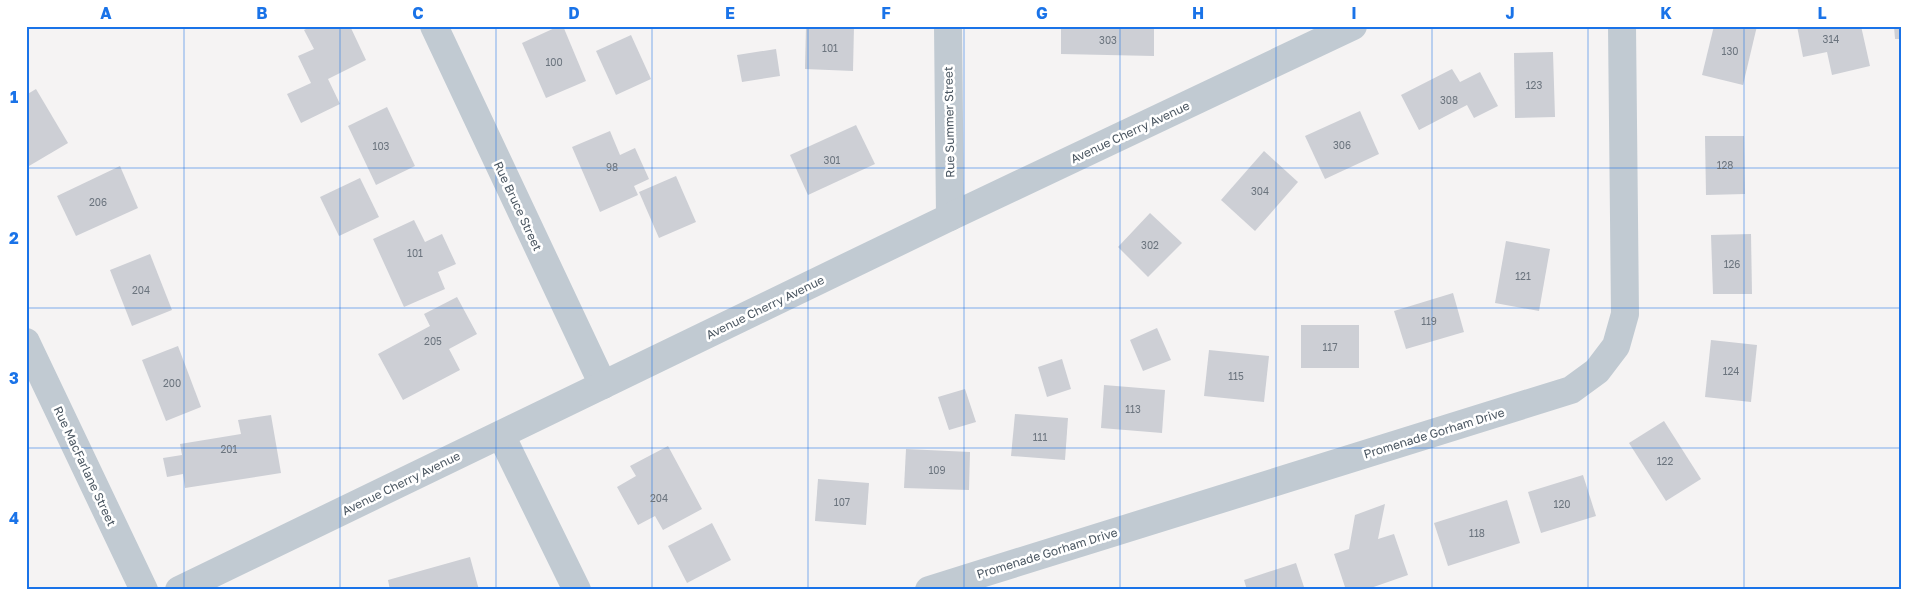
<svg xmlns="http://www.w3.org/2000/svg" width="1928" height="616" font-family="'Golos Text',sans-serif">
  <style>
    .building { fill: #cdcfd5 }
    .lines { fill: none; stroke-linecap: round; stroke-linejoin: round }
    .street { stroke: #c1cad2; stroke-width: 28 }
    .grid { fill: none; stroke: #1a73e8; stroke-width: 1; stroke-opacity: 0.55 }
    .labels { text-anchor: middle; dominant-baseline: central; stroke-width: 5; stroke-linejoin: round; paint-order: stroke }
    .number-label { font-size: 10px; fill: #6b747e }
    .street-label { font-size: 12px; fill: #4a5661; stroke: #fff }
    .neatline { fill: none; stroke: #1a73e8; stroke-width: 2 }
    .grid-label { font-size: 16px; text-anchor: middle; font-weight: bold; fill: #1a73e8 }
  </style>
  <rect width="100%" height="100%" fill="#f5f3f3"/>
  <g class="building">
    <polygon points="312,26 350,26 366,60 328,79 340,104 301,123 287,94 311,83 298,56 314,49 304,30"/>
    <polygon points="559,26 563,26 586,81 546,98 522,43"/>
    <polygon points="806,26 854,26 853,71 805,69"/>
    <polygon points="1061,26 1154,26 1154,56 1061,54"/>
    <polygon points="1714,26 1757,26 1743,85 1702,75"/>
    <polygon points="1797,26 1861,26 1870,66 1832,75 1827,52 1803,57"/>
    <polygon points="1894,26 1902,26 1902,39 1895,39"/>
    <polygon points="631,35 651,79 616,95 596,51"/>
    <polygon points="776,49 780,76 742,82 737,55"/>
    <polygon points="1553,52 1555,117 1515,118 1514,53"/>
    <polygon points="1452,69 1460,82 1480,72 1498,106 1474,118 1467,105 1419,130 1401,95"/>
    <polygon points="36,89 68,143 29,166 26,161 26,95"/>
    <polygon points="387,107 415,166 376,185 348,126"/>
    <polygon points="1360,111 1379,154 1325,179 1305,136"/>
    <polygon points="856,125 875,164 808,195 790,155"/>
    <polygon points="610,131 620,155 635,148 649,179 634,186 638,195 600,212 572,147"/>
    <polygon points="1705,136 1744,136 1745,194 1706,195"/>
    <polygon points="1264,151 1298,182 1255,231 1221,200"/>
    <polygon points="120,166 138,208 76,236 57,196"/>
    <polygon points="676,176 696,222 659,238 639,192"/>
    <polygon points="360,178 379,217 339,236 320,197"/>
    <polygon points="1150,213 1182,243 1148,277 1118,247"/>
    <polygon points="414,220 425,242 442,234 456,264 438,272 445,289 404,307 373,239"/>
    <polygon points="1751,234 1752,294 1713,294 1711,235"/>
    <polygon points="1506,241 1550,249 1539,311 1495,303"/>
    <polygon points="150,254 172,310 132,326 110,270"/>
    <polygon points="1453,293 1464,332 1406,349 1394,311"/>
    <polygon points="457,297 477,334 449,349 460,370 403,400 378,354 430,326 424,314"/>
    <rect x="1301" y="325" width="58" height="43"/>
    <polygon points="1157,328 1171,360 1143,371 1130,340"/>
    <polygon points="1711,340 1757,345 1751,402 1705,397"/>
    <polygon points="178,346 201,407 166,421 142,360"/>
    <polygon points="1209,350 1269,356 1264,402 1204,396"/>
    <polygon points="1062,359 1071,389 1047,397 1038,367"/>
    <polygon points="1104,385 1165,390 1162,433 1101,428"/>
    <polygon points="965,389 976,422 949,430 938,397"/>
    <polygon points="1015,414 1068,418 1065,460 1011,456"/>
    <polygon points="271,415 281,473 185,488 183,474 167,477 163,458 182,455 180,444 241,434 238,420"/>
    <polygon points="1664,421 1701,479 1666,501 1629,443"/>
    <polygon points="668,446 702,509 663,530 655,516 638,525 617,487 636,476 630,466"/>
    <polygon points="906,449 970,452 969,490 904,488"/>
    <polygon points="1583,475 1596,516 1541,533 1528,492"/>
    <polygon points="818,479 869,483 866,525 815,521"/>
    <polygon points="1507,500 1520,543 1448,566 1434,523"/>
    <polygon points="1385,504 1378,539 1394,534 1408,575 1365,590 1346,590 1334,554 1349,549 1355,515"/>
    <polygon points="712,523 731,560 687,583 668,546"/>
    <polygon points="470,557 479,590 390,590 388,580"/>
    <polygon points="1296,563 1305,590 1247,590 1244,580"/>
  </g>
  <g class="lines">
    <g class="street">
      <polyline points="434,26 603,385"/>
      <polyline points="948,26 950,217"/>
      <polyline points="26,342 144,590"/>
      <polyline points="501,435 577,590"/>
      <polyline points="179,590 950,217 1353,26"/>
      <polyline points="929,590 1571,390 1597,371 1616,346 1625,314 1622,26"/>
    </g>
  </g>
  <path class="grid" d="M184,26V590M340,26V590M496,26V590M652,26V590M808,26V590M964,26V590M1120,26V590M1276,26V590M1432,26V590M1588,26V590M1744,26V590M26,168H1902M26,308H1902M26,448H1902"/>
  <g class="labels">
    <g class="number-label">
      <text x="1831" y="39">314</text>
      <text x="1108" y="40">303</text>
      <text x="830" y="48">101</text>
      <text x="1730" y="51">130</text>
      <text x="554" y="62">100</text>
      <text x="1534" y="85">123</text>
      <text x="1449" y="100">308</text>
      <text x="1342" y="145">306</text>
      <text x="381" y="146">103</text>
      <text x="832" y="160">301</text>
      <text x="1725" y="165">128</text>
      <text x="612" y="167">98</text>
      <text x="1260" y="191">304</text>
      <text x="98" y="202">206</text>
      <text x="1150" y="245">302</text>
      <text x="415" y="253">101</text>
      <text x="1732" y="264">126</text>
      <text x="1523" y="276">121</text>
      <text x="141" y="290">204</text>
      <text x="1429" y="321">119</text>
      <text x="433" y="341">205</text>
      <text x="1330" y="347">117</text>
      <text x="1731" y="371">124</text>
      <text x="1236" y="376">115</text>
      <text x="172" y="383">200</text>
      <text x="1133" y="409">113</text>
      <text x="1040" y="437">111</text>
      <text x="229" y="449">201</text>
      <text x="1665" y="461">122</text>
      <text x="937" y="470">109</text>
      <text x="659" y="498">204</text>
      <text x="842" y="502">107</text>
      <text x="1562" y="504">120</text>
      <text x="1477" y="533">118</text>
    </g>
    <g class="street-label">
      <text transform="translate(949 122) rotate(-91)">Rue Summer Street</text>
      <text transform="translate(1130 132) rotate(-25)">Avenue Cherry Avenue</text>
      <text transform="translate(518 206) rotate(65)">Rue Bruce Street</text>
      <text transform="translate(765 307) rotate(-26)">Avenue Cherry Avenue</text>
      <text transform="translate(1434 433) rotate(-17)">Promenade Gorham Drive</text>
      <text transform="translate(85 466) rotate(65)">Rue MacFarlane Street</text>
      <text transform="translate(401 483) rotate(-26)">Avenue Cherry Avenue</text>
      <text transform="translate(1047 553) rotate(-17)">Promenade Gorham Drive</text>
    </g>
  </g>
  <rect width="1928" height="616" fill="none" stroke="#ffffff" stroke-width="55"/>
  <rect x="28" y="28" width="1872" height="560" class="neatline"/>
  <g class="grid-label">
    <text x="106" y="19">A</text>
    <text x="262" y="19">B</text>
    <text x="418" y="19">C</text>
    <text x="574" y="19">D</text>
    <text x="730" y="19">E</text>
    <text x="886" y="19">F</text>
    <text x="1042" y="19">G</text>
    <text x="1198" y="19">H</text>
    <text x="1354" y="19">I</text>
    <text x="1510" y="19">J</text>
    <text x="1666" y="19">K</text>
    <text x="1822" y="19">L</text>
    <text x="14" y="103">1</text>
    <text x="14" y="244">2</text>
    <text x="14" y="384">3</text>
    <text x="14" y="524">4</text>
  </g>
</svg>
